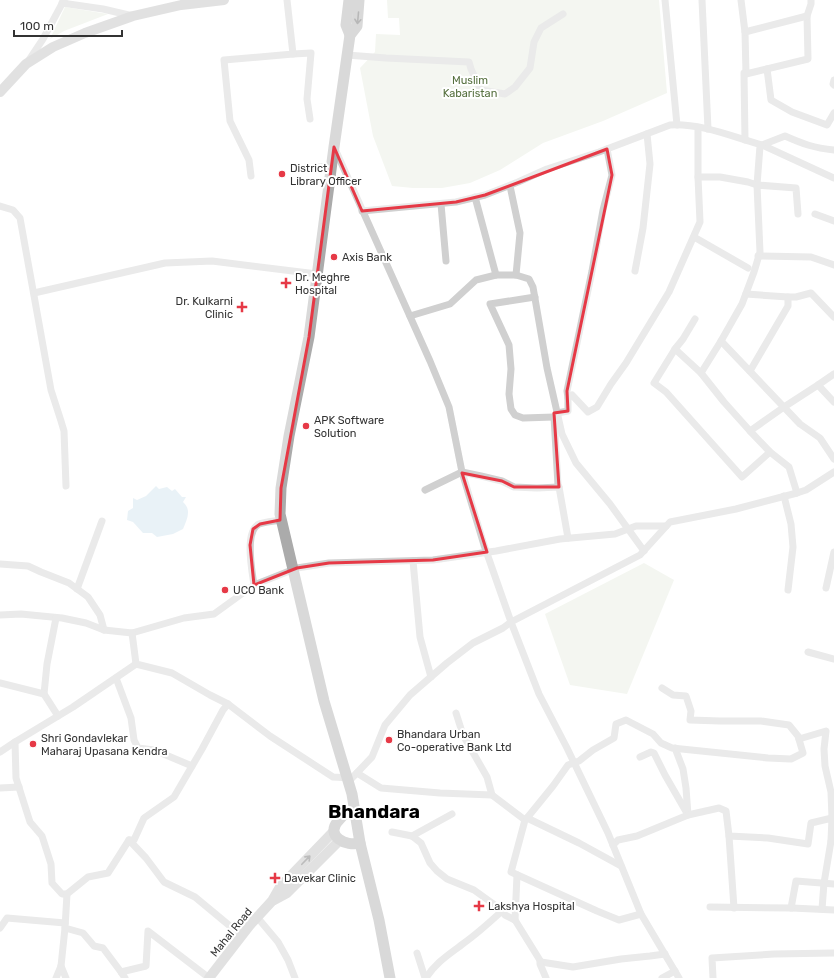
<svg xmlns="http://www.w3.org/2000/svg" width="834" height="978" font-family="Rubik,sans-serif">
	<rect width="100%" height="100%" fill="#fff"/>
	<!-- green -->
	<g fill="#e6ecdf">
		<polygon points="387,0 659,0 667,93 603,121 543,143 500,170 470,183 442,188 413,188 392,186 373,136 360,68 375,52 376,34 400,35 399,18 388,18"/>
		<polygon points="65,7 108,14 64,31 50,39"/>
		<polygon points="644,563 674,580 627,694 570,685 545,614"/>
	</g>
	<!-- water -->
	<path fill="#cfe2ee" d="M156,486L159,489L167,487L172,491L175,489L182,497H186L183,502C192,510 187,519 183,529L173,534L157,537L152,533H143L133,522L127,520L128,511L133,508V498L137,500L146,496Z"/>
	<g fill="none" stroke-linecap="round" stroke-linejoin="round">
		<!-- street -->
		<g stroke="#d0d0d0" stroke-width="7">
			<polyline points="665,0 677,125"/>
			<polyline points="702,0 708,129"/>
			<polyline points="741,0 745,32 746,74 808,59 807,16 811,4 811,0"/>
			<polyline points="62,3 103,9 133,16"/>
			<polyline points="745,32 807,16"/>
			<polyline points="293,54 311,53 307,99 310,119"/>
			<polyline points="347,55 386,58 469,62 471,69 481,90 505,94 515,87 530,68 534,42 541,28 563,14"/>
			<polyline points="29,60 43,39 64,0"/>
			<polyline points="767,69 771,100 792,112 827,125 834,113"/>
			<polyline points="834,80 833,84 834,85"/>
			<polyline points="745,140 744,73 746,74"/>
			<path d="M834,150C814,148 803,144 785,136L762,145L834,178"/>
			<polyline points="295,169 331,166"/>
			<polyline points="251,176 249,160 230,121 224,60 293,54 287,0"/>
			<polyline points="698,177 698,128"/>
			<polyline points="510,186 520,233 516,275"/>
			<polyline points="475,197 496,275"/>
			<polyline points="441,204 446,261"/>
			<polyline points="0,206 13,210 20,218 51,390 61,421 64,431 66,486"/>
			<path d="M362,211L456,202L485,195L518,182L547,169L599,152L670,125C701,123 733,137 762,145L760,146L757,185L748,182L720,177H698L700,222L669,292L626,363L611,384L597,407L588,412L572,395L568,398V411L557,413L554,417L558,485L559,487"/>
			<polyline points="815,214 834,221"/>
			<polyline points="694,237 748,268"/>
			<polyline points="758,256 811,257 834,265"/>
			<polyline points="635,271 643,228 650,164 647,134"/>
			<polyline points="34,293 165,263 212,261 317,274"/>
			<polyline points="746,294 788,297 796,297 811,293 834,317"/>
			<polyline points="535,297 490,304 509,345 511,369 509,394 511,409 515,415 523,418 554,417"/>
			<polyline points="410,316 450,304 476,280 496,275 516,275 529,279 533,287 547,368 562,434 576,463 610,504 644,551"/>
			<polyline points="721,341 800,424 820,438 834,459"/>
			<polyline points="675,349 683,339 695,319"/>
			<polyline points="750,371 788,306 788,297"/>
			<polyline points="701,373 675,349 654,383 666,392 742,477 770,452"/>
			<polyline points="818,385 834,402"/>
			<polyline points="568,398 567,391 592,271 603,210 612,175 607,149"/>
			<polyline points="750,431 784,407 818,385 834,374"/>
			<polyline points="425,490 462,472 481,476 502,481 514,487 537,488 559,487 568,538"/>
			<polyline points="797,493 789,467 770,452 750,431 724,402 701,373 721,341 742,304 754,272 760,252 757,185 796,188 798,214"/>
			<polyline points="784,496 791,524 793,547 788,590"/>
			<polyline points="413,561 420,637 431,677"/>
			<polyline points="0,564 28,566 41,572 69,583 88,597 100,615 104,630"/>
			<path d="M254,585C252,571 244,531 259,524C264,522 276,521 281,520"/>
			<polyline points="826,588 834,552"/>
			<polyline points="77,589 102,521"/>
			<polyline points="0,615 21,614 62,618 86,623 104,630 132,633 184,618 214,614 254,585 297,568 329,563 433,560 496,551 560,539 615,534 636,526 666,526"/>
			<polyline points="56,618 47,664 44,694 58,716"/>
			<polyline points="132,633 135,656 136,664 172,673 210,695 228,704 270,736 333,777 352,778 372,757 385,725 410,695 447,663 473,643 503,628 511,622 484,545 462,472 449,407 430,361 335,149"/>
			<polyline points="808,652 834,659"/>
			<polyline points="116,678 131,718 134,740 138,748 154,750 192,766"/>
			<polyline points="0,683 44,694"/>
			<polyline points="456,713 463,735 487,777 492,795"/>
			<polyline points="799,739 826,731 824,749 825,766 831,792 832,818"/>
			<polyline points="0,752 15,742"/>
			<polyline points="640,757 651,752 654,753 665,775 688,815 686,788 683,769 675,748"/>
			<polyline points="357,773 381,788 440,793 492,795 525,820 527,818"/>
			<polyline points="0,788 19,787"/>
			<polyline points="525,820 511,872 597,911 619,920 641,914"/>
			<polyline points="392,832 412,836 421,843 430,863 437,871 447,879 474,890 499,908 505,915 515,920 541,962 573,967 621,959 650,956 665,954"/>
			<polyline points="412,836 452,814"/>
			<polyline points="729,836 734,908"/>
			<polyline points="129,840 134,840 144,818 174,797 202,749 223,710 228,704"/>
			<polyline points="613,845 618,840 637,836 688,815 719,808 726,811 729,836 768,838 808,844 811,823 832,818 831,841 834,841"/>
			<polyline points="621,866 579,843 527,818 553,786 568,765 579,761 593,750 614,738 616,724 626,720 653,734 661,743 672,748 768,758 791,759 803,753 798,736 789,725 761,721 720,721 690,720 691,711 686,696 673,695 662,688"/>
			<polyline points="67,894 62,894 52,883 51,864 42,836 30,822 16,778 15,742 73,707 136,664"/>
			<polyline points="710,907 792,908 834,910"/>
			<polyline points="791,908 796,881 834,884"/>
			<polyline points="822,909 824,883 831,841"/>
			<polyline points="257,917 278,942 288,960 295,978"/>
			<polyline points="515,920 517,875"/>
			<polyline points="0,928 7,918 65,923"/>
			<polyline points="417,953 425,978"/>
			<polyline points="540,961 540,964 546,978"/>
			<polyline points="61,966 66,978"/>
			<polyline points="121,972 146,966 148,931 204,974 209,978"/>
			<polyline points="56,978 61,966 65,928"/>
			<polyline points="125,978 121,972 103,948 94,946 83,933 65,928 67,894 88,877 108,873 129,840 146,858 164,882 195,897 242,936"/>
			<path d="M426,978C436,962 450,954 464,943C478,933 490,922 502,911"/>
			<polyline points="662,978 675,971"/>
			<polyline points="679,978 641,914 608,833 567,748 539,694 511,622 640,555 670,522 736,509 797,493 806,490 834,472"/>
			<polyline points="713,978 712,958 774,954 834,953"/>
		</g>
		<!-- secondary -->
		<g stroke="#bdbdbd" stroke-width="10">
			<polyline points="0,92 26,64 53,47 85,33 133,16 181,5 224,0"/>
			<polyline points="274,900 287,893 340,840"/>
			<polyline points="209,978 250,925 272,901 280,887 334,831"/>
		</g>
		<!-- primary -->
		<g stroke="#ababab" stroke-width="11">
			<polyline points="349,0 346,25 350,35"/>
			<path d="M355,812C352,813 348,813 345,814C342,816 340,819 338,821C325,836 346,847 360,843L352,794L324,701L280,514L281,488L289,436L309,337L334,147L350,35L357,26L359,0"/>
			<polyline points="360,843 379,920 390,978"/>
		</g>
	</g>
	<!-- one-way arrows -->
	<defs><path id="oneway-shaft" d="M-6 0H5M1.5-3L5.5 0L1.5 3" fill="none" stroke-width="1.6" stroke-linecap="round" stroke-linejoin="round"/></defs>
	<use stroke="#636363" href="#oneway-shaft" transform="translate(358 18) rotate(95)"/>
	<use stroke="#6a6a6a" href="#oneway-shaft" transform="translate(306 860) rotate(-46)"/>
	<!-- marked area -->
	<path d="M0 0H834V978H0ZM334,147L362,211L456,202L485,195L607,149L612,175L567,391L568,411L554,413L559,487H514L502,481L462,473L487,552L433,560L329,563L297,568L254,585L250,545L253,529L260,524L280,520L281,488L309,337Z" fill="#fff" fill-opacity=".55" fill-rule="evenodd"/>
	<path fill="none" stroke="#e63946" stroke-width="3" stroke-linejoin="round" d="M334,147L362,211L456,202L485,195L607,149L612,175L567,391L568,411L554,413L559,487H514L502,481L462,473L487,552L433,560L329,563L297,568L254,585L250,545L253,529L260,524L280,520L281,488L309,337Z"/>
	<!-- markers -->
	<g fill="#e63946" stroke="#fff" stroke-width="1.5">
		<circle cx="282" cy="174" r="4"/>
		<circle cx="334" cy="257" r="4"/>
		<path d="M284 277h4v4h4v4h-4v4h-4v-4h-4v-4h4z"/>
		<path d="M240 301h4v4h4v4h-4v4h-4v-4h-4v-4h4z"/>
		<circle cx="306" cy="426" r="4"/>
		<circle cx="225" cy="590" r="4"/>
		<circle cx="389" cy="740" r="4"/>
		<circle cx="33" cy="744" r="4"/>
		<path d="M273 872h4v4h4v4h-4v4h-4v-4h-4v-4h4z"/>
		<path d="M477 900h4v4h4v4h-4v4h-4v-4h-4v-4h4z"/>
	</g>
	<g text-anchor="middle" stroke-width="4" stroke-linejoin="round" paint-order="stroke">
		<!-- park labels -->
		<g font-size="11" fill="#56703f" stroke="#fff">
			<text x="470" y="84">Muslim<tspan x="470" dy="13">Kabaristan</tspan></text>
		</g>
		<!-- poi labels -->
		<g font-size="11" fill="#333" stroke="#fff" text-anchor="start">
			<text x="290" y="172">District<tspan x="290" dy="13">Library Officer</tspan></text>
			<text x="342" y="261">Axis Bank</text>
			<text x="295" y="281">Dr. Meghre<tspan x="295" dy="13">Hospital</tspan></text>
			<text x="233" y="305" text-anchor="end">Dr. Kulkarni<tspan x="233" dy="13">Clinic</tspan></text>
			<text x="314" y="424">APK Software<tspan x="314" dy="13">Solution</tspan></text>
			<text x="233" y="594">UCO Bank</text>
			<text x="397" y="738">Bhandara Urban<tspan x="397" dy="13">Co-operative Bank Ltd</tspan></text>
			<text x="41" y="742">Shri Gondavlekar<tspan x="41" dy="13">Maharaj Upasana Kendra</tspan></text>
			<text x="284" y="882">Davekar Clinic</text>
			<text x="488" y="910">Lakshya Hospital</text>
		</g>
		<!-- street labels -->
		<g font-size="11" fill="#333" stroke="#fff">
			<text transform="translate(231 932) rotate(-51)" y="4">Mahal Road</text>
		</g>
		<!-- town labels -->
		<g font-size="19" font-weight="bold" fill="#000" stroke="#fff">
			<text x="374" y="818">Bhandara</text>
		</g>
	</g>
	<!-- scale -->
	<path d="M14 30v6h108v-6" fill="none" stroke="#333333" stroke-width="2"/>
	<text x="20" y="30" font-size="12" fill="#333333" stroke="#ffffff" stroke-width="3" paint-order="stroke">100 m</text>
</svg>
